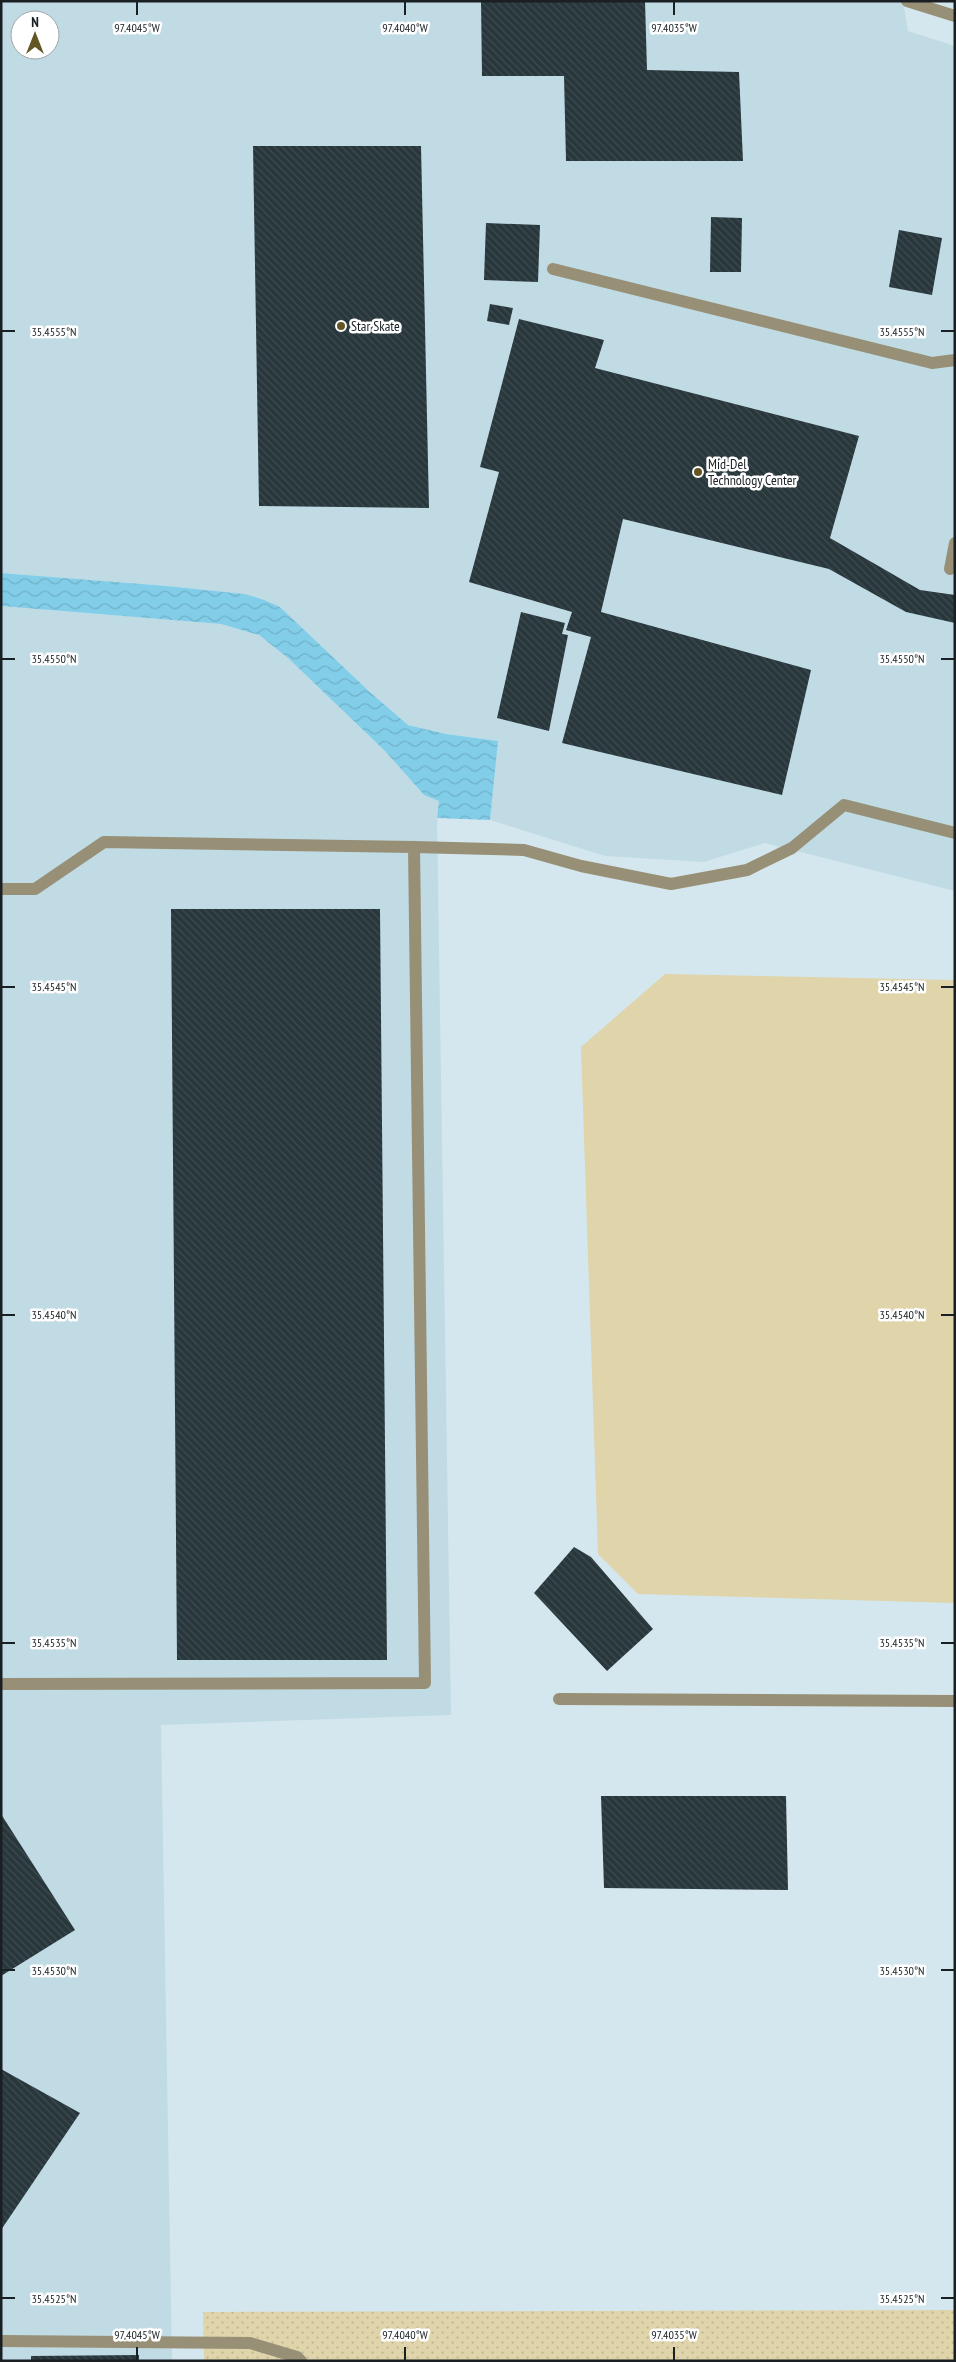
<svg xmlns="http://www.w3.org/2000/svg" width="956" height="2362" font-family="'PT Sans Narrow',sans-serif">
	<defs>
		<pattern id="grass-dots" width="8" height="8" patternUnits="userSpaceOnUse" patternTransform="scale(1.25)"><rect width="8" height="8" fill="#dfd4aa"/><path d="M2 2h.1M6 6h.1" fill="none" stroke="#bfb692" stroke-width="1.8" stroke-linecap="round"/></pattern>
		<pattern id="water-waves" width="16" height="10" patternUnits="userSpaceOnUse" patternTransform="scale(1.25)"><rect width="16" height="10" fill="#82cee9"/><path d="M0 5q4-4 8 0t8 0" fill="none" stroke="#70b0c8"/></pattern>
		<pattern id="building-back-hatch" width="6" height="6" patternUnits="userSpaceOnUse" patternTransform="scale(1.25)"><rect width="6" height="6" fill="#28373c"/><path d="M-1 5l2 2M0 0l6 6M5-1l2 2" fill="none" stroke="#3e4b4f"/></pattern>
	</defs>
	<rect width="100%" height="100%" fill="#d5e7ee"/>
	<!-- built -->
	<g fill="#c1dbe5" fill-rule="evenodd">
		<path d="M1,1H903L908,31L955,46V891L765,843L704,862L605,856L490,820L497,741L446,734L408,725L371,693L280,607L245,594L167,586L1,573ZM20,20H50V50H20Z"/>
		<polygon points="1,606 221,624 259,635 288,658 385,751 424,795 439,801 437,818 451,1715 161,1725 172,2361 1,2361"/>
	</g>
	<!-- grass -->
	<polygon fill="url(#grass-dots)" points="955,2310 955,2361 204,2361 203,2312"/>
	<!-- pitch -->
	<polygon fill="#dfd4aa" points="665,974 955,980 955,1603 638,1594 598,1554 581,1047"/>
	<!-- water -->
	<polygon fill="url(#water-waves)" points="1,573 167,586 245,594 264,600 280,607 371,693 408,725 446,734 498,741 490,820 437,818 439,801 424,795 385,751 288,658 259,635 221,624 1,606"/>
	<!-- building -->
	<g fill="url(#building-back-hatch)">
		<polygon points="481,1 645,1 647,70 739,72 743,161 566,161 564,76 482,76"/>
		<polygon points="253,146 421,146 429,508 259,506"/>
		<polygon points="711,217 742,218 741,272 710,272"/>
		<polygon points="486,223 540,225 538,282 484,280"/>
		<polygon points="899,230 942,238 932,295 889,287"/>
		<polygon points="490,304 513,308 509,325 487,321"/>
		<polygon points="519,319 604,340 595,368 859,436 830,538 920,590 955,595 955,623 906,612 829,569 623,519 601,612 811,670 782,795 562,743 591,637 566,630 572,612 469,582 499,472 480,467"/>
		<polygon points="521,612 565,623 562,634 568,635 549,731 497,718"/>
		<polygon points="171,909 380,909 387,1660 177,1660"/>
		<polygon points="574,1547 591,1557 653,1629 607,1671 534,1593"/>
		<polygon points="601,1796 786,1796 788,1890 604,1888"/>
		<polygon points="1,1814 75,1930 1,1976"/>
		<polygon points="1,2069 80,2113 1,2230"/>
		<polygon points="139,2355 139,2361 31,2361 31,2356"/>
	</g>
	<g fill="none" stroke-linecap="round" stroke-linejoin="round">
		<!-- lane -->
		<g stroke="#979076" stroke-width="12">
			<polyline points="907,1 955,16"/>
			<polyline points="553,269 932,363 955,360"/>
			<polyline points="950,569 955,543"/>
			<polyline points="414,847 524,850 581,866 671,884 747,870 792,848 844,805 955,833"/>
			<polyline points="1,889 35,889 104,842 414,847 425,1683 1,1684"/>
			<polyline points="559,1699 955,1701"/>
			<polyline points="1,2341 250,2343 297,2357 301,2361"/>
		</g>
	</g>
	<!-- ticks -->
	<path fill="none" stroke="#191f22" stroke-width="2" d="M137,2V15M405,2V15M674,2V15M2,331H15M941,331H954M2,659H15M941,659H954M2,987H15M941,987H954M2,1315H15M941,1315H954M2,1643H15M941,1643H954M2,1970H15M941,1970H954M2,2298H15M941,2298H954M137,2347V2360M405,2347V2360M674,2347V2360"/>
	<!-- markers -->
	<g fill="#635623" stroke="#fff" stroke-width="2">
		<circle cx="341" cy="326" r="5"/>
		<circle cx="698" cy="472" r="5"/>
	</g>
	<g text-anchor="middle" stroke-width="5" stroke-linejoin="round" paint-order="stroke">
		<!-- poi labels -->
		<g font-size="14" fill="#191f22" stroke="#fff" text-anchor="start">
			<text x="351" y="331">Star Skate</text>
			<text x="708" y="469">Mid-Del<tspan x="708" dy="16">Technology Center</tspan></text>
		</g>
	</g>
	<g font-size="12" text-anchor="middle" fill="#191f22" stroke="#fff" stroke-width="5" stroke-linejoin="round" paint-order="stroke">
		<text x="137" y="32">97.4045°W</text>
		<text x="405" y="32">97.4040°W</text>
		<text x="674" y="32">97.4035°W</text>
		<text x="54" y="336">35.4555°N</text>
		<text x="902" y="336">35.4555°N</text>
		<text x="54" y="663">35.4550°N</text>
		<text x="902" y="663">35.4550°N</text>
		<text x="54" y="991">35.4545°N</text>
		<text x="902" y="991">35.4545°N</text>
		<text x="54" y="1319">35.4540°N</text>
		<text x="902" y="1319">35.4540°N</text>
		<text x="54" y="1647">35.4535°N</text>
		<text x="902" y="1647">35.4535°N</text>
		<text x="54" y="1975">35.4530°N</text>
		<text x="902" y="1975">35.4530°N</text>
		<text x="54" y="2303">35.4525°N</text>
		<text x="902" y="2303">35.4525°N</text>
		<text x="137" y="2339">97.4045°W</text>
		<text x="405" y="2339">97.4040°W</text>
		<text x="674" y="2339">97.4035°W</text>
	</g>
	<!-- border -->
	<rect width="956" height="2362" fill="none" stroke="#191f22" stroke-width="5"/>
	<!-- north arrow -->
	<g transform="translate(35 35)"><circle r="24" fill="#ffffff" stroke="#a3a5a7"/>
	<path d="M0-4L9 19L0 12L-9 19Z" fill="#635623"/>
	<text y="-8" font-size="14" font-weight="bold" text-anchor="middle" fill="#191f22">N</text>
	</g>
</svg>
